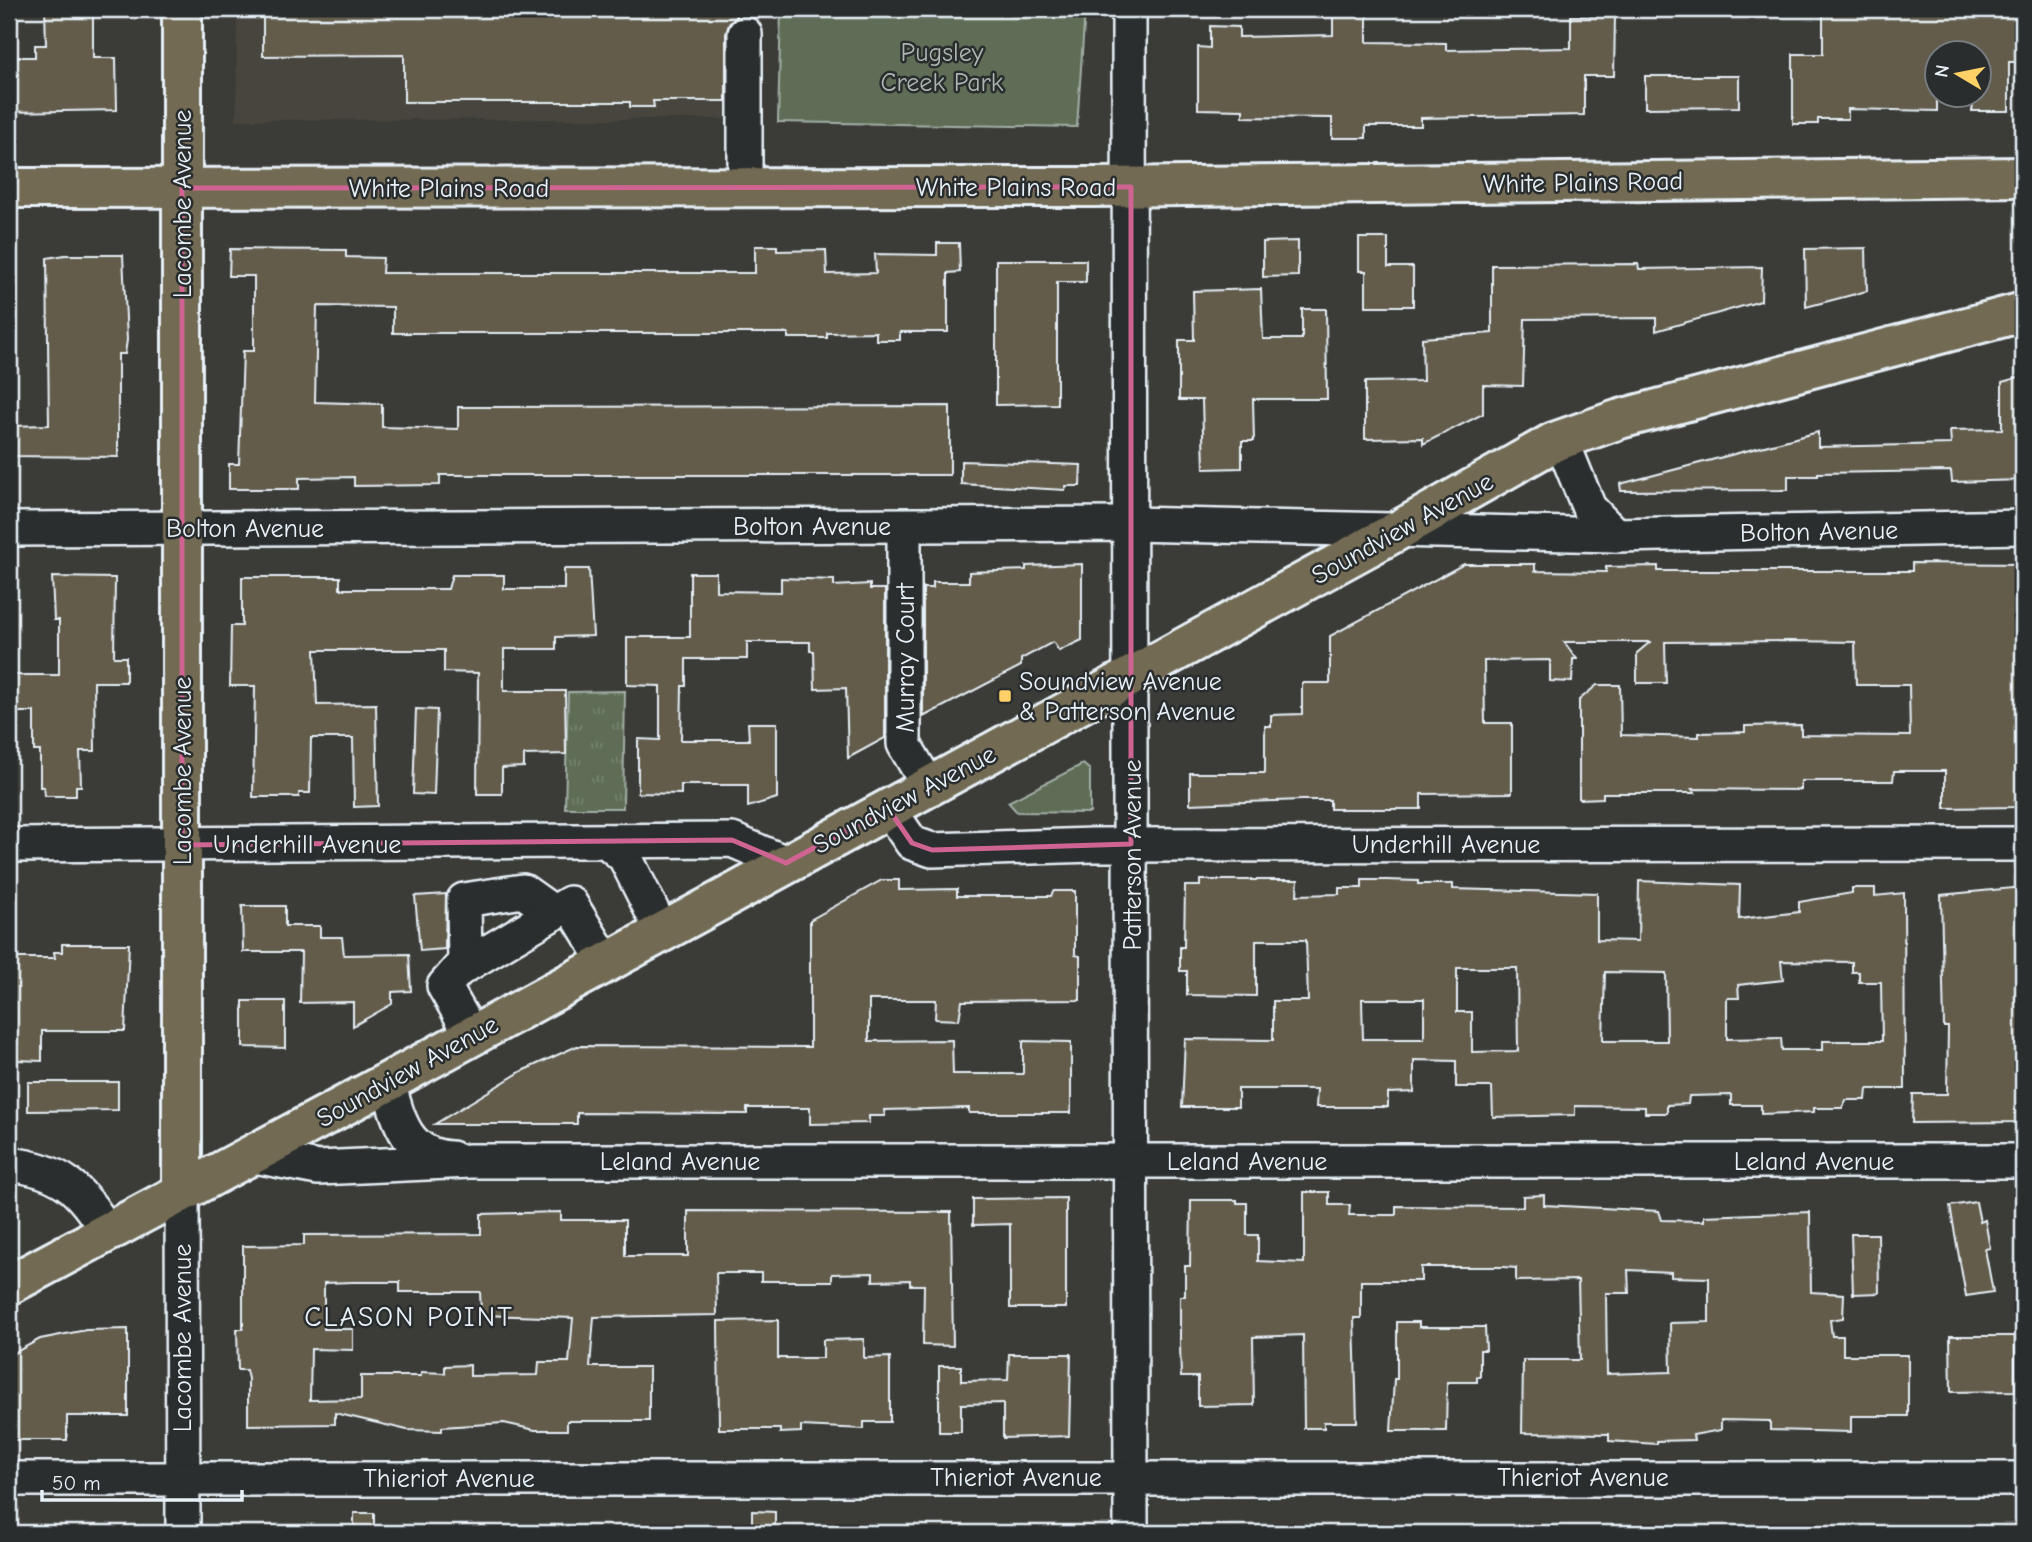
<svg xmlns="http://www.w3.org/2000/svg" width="2032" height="1542" font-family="'Comic Neue',sans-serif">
	<defs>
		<pattern id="grass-tufts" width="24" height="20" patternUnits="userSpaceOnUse" patternTransform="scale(1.75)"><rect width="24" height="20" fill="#5e6d56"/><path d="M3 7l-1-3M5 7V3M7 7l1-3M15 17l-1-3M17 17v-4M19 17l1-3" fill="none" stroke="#75826f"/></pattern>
	</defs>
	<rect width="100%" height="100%" fill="#3b3b37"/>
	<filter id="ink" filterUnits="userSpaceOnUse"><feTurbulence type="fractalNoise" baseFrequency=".0143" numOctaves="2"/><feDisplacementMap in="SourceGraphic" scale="14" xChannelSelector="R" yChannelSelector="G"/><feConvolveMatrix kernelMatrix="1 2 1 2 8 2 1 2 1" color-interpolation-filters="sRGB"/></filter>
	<g filter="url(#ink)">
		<!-- built -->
		<polygon fill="#47453d" points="237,9 748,9 748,119 236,120"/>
		<!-- grass -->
		<polygon fill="url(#grass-tufts)" stroke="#a3afa7" stroke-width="2" points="625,691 623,808 565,808 568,692"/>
		<!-- park -->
		<g fill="#5e6d56" stroke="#a3afa7" stroke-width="2">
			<polygon points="781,9 1085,9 1077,127 778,122"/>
			<polygon points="1083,764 1090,770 1090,813 1017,812 1008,802"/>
		</g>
		<!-- building -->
		<g fill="#635c4c" stroke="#e8f1f8" stroke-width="2" fill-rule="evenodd">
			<polygon points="45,9 93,9 93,58 116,58 117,110 9,112 9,57 35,57 35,45 46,45"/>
			<polygon points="263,9 736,9 736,17 729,24 726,34 726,101 653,101 654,107 630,107 630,102 404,102 404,55 263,56"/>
			<polygon points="1333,9 1367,9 1367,42 1446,43 1446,50 1571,48 1571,16 1615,16 1614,76 1584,76 1584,115 1421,118 1421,126 1366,126 1366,138 1332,138 1332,118 1243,117 1243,110 1198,109 1198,47 1210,48 1210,26 1239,27 1239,37 1333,35"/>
			<polygon points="1823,9 2023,9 2023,62 2009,62 2009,111 1972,111 1975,94 1979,94 1982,52 1937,52 1937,111 1848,109 1848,119 1818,119 1818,124 1793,124 1793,54 1823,54"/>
			<polygon points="1645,76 1739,76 1739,107 1645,108"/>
			<polygon points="1359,238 1388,238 1388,267 1413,267 1413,306 1366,306 1366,271 1359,271"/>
			<polygon points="1298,241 1298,276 1263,277 1263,242"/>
			<polygon points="937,243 959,243 960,272 948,273 948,332 900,332 900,340 876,340 876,332 827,333 827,338 788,338 788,333 393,333 393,307 317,306 315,402 382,404 382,427 458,429 458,407 950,406 950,475 440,475 440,485 354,486 354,477 299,478 299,489 229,489 229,464 239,464 243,351 254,351 254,276 229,276 230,249 346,250 346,257 383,258 382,273 755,273 755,246 777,246 777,251 826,250 827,274 876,273 875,254 937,255"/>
			<polygon points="1866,248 1867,291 1806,307 1805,249"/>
			<polygon points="65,255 123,255 127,340 125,354 118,354 118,457 9,456 9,426 49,425 47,258"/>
			<polygon points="996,260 1086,260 1086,282 1057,282 1057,404 996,405"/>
			<polygon points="1638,264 1639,269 1762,267 1761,301 1656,331 1656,318 1525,319 1523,386 1483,385 1483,414 1423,444 1423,438 1365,439 1365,382 1423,381 1422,338 1492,333 1492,265"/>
			<polygon points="1261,289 1263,339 1302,339 1302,309 1326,309 1327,399 1253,399 1254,441 1242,441 1242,468 1204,469 1202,400 1179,400 1179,340 1194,340 1193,291"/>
			<polygon points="2023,376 2023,480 1952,482 1951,471 1818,473 1818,476 1788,476 1788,490 1621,491 1620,484 1818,432 1818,447 1951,444 1950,430 2002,429 2002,382"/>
			<polygon points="961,461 1081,465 1080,486 1066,486 1065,490 961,484"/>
			<polygon points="1912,563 2023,564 2018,807 1945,808 1945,771 1894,771 1893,781 1801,781 1801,790 1692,789 1695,793 1603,793 1603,798 1579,799 1579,700 1597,685 1620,685 1621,735 1699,737 1699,733 1745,732 1745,726 1801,725 1801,735 1910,736 1909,685 1856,685 1855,642 1789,641 1665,642 1666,683 1637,683 1637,653 1650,642 1564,642 1577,659 1573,659 1572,682 1550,681 1550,660 1484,661 1485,723 1512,723 1512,793 1421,794 1421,809 1330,809 1330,800 1302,800 1190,804 1190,773 1265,773 1265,726 1271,726 1271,715 1302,714 1302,683 1330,683 1330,636 1464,564 1535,564 1535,571 1606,572 1606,567 1658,566 1658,571 1912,571"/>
			<polygon points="1082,564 1082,640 1059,651 1053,642 1021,659 1021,666 923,717 923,588 933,588 933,582 969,582 969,572 1026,570 1026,566"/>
			<polygon points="564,569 589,569 593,636 556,637 556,649 504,649 504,691 565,691 566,754 524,755 524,767 502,768 502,794 477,794 478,673 444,672 444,650 315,650 317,705 376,704 378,806 354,807 353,738 311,738 310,793 299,793 299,797 253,797 255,686 230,686 231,626 242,626 242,577 340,577 340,589 448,589 452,575 504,575 504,589 564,589"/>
			<polygon points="690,573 716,573 716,591 781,592 781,578 834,580 834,586 870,584 870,589 885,589 885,738 848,758 846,688 815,689 814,651 810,651 810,642 747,642 747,659 686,659 686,686 682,686 681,740 749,740 748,723 777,723 777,798 748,807 748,785 681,785 681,794 638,793 638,739 660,740 660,686 627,685 627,637 690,637"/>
			<polygon points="52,577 115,578 114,657 126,657 126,682 94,682 95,751 80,751 81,786 76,786 76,796 45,796 44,787 40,787 40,751 34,751 34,712 13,712 12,675 59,675 59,620 54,620"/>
			<polygon points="416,709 437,710 434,795 413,794"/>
			<polygon points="882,880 899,880 899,890 957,889 957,896 1051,896 1053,891 1075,891 1075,955 1080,956 1080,1000 962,1001 959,1020 935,1019 936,1000 869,1000 869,1041 952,1040 953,1074 1023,1074 1023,1041 1071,1042 1071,1113 969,1113 969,1108 884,1110 885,1116 869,1116 869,1123 810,1124 810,1108 747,1108 747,1114 577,1113 577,1124 435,1124 522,1071 577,1046 810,1047 810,920"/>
			<path d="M1200,880H1298L1297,895L1339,894V888H1362V880H1387L1418,881V884H1453V889L1597,893V940L1638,941L1639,881L1740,885L1739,919L1799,912V902L1852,893V888H1875V896L1904,893L1905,1089H1867L1866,1100H1846L1842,1108H1814V1112L1761,1114V1105H1731V1095L1689,1096L1688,1104L1667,1105V1113H1645V1107L1575,1106V1115L1493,1117L1492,1087H1456V1061L1414,1060V1092L1388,1093V1107H1316L1317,1089H1238V1107H1182L1185,1039L1273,1040V1001H1308L1306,940H1256V996L1187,995V971H1180V947H1184L1185,886H1200ZM1781,961L1852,962V972H1859V982H1881L1882,1041H1823V1050H1782L1781,1038L1727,1039V998H1739L1738,985L1783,980ZM1457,968H1517L1518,1051L1472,1052V1012H1457ZM1605,972L1666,973L1667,1041H1603ZM1362,999H1424V1039H1363Z"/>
			<polygon points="2023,887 2023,956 2021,956 2023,1007 2018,1122 1912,1123 1913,1094 1947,1094 1948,1027 1944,1027 1941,895"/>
			<polygon points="446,894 445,949 420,951 415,896"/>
			<polygon points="242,906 285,906 285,926 320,926 320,937 342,937 344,955 409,954 411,991 392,992 392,1004 353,1026 353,1002 300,1003 301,952 243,952"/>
			<polygon points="62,944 129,944 125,1031 42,1031 42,1061 16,1060 13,958 55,958 54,952 62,952"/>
			<polygon points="243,1001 285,1001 285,1048 243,1047"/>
			<polygon points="28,1082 118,1082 118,1110 28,1111"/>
			<path d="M1304,1192H1329V1205H1350L1349,1215H1396V1206L1523,1207V1196L1544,1195V1205L1659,1211L1662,1220L1704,1221V1216L1810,1212L1811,1292L1844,1294L1843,1318L1830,1320L1832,1336H1843V1355H1908V1416H1851V1432L1770,1430V1421L1721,1420V1430L1693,1435L1694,1440L1657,1441V1444L1609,1441V1434L1522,1433L1523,1360H1580L1578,1280L1516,1281V1268L1503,1267H1421V1281H1361V1318H1354L1357,1422H1324V1428H1304L1303,1335L1253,1337L1254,1405L1198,1406V1377H1181L1180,1346V1296H1185V1266H1190L1191,1200H1237V1203H1247V1235H1258V1261L1304,1263ZM1628,1270L1671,1272V1277L1709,1278V1322L1670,1323L1671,1372L1607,1374L1606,1293H1629Z"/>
			<polygon points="1066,1198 1066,1308 1010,1308 1010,1224 973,1225 973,1199"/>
			<polygon points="1976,1202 1980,1222 1985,1220 1990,1248 1985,1249 1993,1292 1966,1296 1950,1206"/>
			<path d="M688,1211L951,1212L953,1346L923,1345L924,1285H910V1280L873,1281V1273L832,1274V1281H761V1273H716L717,1315L594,1317L590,1367H649V1421H567V1430H535L504,1423L442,1427V1431L407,1430L335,1413V1424L248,1425V1379L246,1370H238L237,1329H243V1246L304,1245V1235L481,1234V1214L561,1212V1220H625V1256H688ZM353,1282H400V1292H480L481,1315L573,1318L569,1362H539L538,1375L470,1376V1365L445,1366V1373L421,1372V1376H361V1399L310,1400L311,1349L353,1350V1329H324V1283Z"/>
			<polygon points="1851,1234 1878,1234 1879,1293 1853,1294"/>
			<polygon points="778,1320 778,1358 823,1358 823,1340 864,1339 864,1358 890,1357 890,1422 864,1422 864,1429 801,1426 801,1432 780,1433 780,1429 719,1429 718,1321"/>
			<polygon points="1397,1322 1419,1322 1419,1327 1485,1327 1486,1350 1480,1350 1480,1377 1477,1377 1477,1382 1447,1382 1446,1431 1391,1431 1394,1379 1397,1379"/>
			<polygon points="128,1329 128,1416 67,1416 67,1440 9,1440 12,1354 40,1339 86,1330"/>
			<polygon points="1950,1336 2015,1336 2015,1391 1951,1392"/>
			<polygon points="1009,1354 1071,1354 1069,1436 1003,1438 1003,1403 961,1404 961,1432 939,1432 939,1366 961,1366 961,1381 1008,1380"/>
			<polygon points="752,1511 775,1512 775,1533 752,1533"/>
			<rect x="354" y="1513" width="20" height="20"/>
		</g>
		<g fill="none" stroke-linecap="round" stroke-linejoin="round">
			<!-- minor casing -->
			<g stroke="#e8f1f8" stroke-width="38">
				<g id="minor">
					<polyline points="1129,9 1131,1533"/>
					<polyline points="745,187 745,34"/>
					<polyline points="1561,439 1589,508 1615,535"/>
					<polyline points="904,526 904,744 928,785"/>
					<polyline points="9,529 1131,524 1615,535 2023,527"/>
					<polyline points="888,808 912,843 932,850 1094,845 2023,844"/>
					<polyline points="606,841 625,857 662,931"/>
					<polyline points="9,845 732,840 786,863"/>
					<polyline points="465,965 464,900 523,891 554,913"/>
					<polyline points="472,1035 444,986 458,970 570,903 606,962"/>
					<path d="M388,1082C398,1119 406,1156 451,1158"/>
					<polyline points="250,1155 318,1168 470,1161 2023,1161"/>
					<path d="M9,1164C61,1170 81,1188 107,1232"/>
					<polyline points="182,1191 183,1533"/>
					<polyline points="9,1479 2023,1479"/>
				</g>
			</g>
			<!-- major casing -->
			<g stroke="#e8f1f8" stroke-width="44">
				<g id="major">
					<polyline points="182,9 182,1191"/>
					<polyline points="9,188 1095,187 2023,177"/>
					<polyline points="9,1285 388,1082 1399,530 1554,442 1620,419 2023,312"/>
				</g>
			</g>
			<!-- minor -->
			<use href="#minor" stroke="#2a2d2e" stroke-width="33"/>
			<!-- major -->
			<use href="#major" stroke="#726b52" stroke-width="38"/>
		</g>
	</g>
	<!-- marked area -->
	<path fill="none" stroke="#cf6492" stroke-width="5" stroke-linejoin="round" d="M1131,187V844L932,850L912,843L888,808L786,863L732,840L182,845V188Z"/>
	<!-- markers -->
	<rect fill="#ffd166" stroke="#2a2d2e" stroke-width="2.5" x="998" y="689" width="14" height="14" rx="3.5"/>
	<g text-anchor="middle" stroke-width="5" stroke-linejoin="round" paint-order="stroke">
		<!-- park labels -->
		<g font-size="26" fill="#aab6af" stroke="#2a2d2e">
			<text x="942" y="61">Pugsley<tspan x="942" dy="30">Creek Park</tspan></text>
		</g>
		<!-- street labels -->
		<g font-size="26" fill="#e8f1f8" stroke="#2a2d2e">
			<text transform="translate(1583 182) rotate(-1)" y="9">White Plains Road</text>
			<text x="1016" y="196">White Plains Road</text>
			<text x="449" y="197">White Plains Road</text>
			<text transform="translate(182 204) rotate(-90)" y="9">Lacombe Avenue</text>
			<text x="812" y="535">Bolton Avenue</text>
			<text x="245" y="537">Bolton Avenue</text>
			<text transform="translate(1402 528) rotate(-29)" y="9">Soundview Avenue</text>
			<text transform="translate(1819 531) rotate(-1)" y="9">Bolton Avenue</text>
			<text transform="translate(905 658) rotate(-90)" y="9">Murray Court</text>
			<text transform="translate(182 771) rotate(-90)" y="9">Lacombe Avenue</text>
			<text transform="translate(904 799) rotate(-28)" y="9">Soundview Avenue</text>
			<text x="307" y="853">Underhill Avenue</text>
			<text x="1446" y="853">Underhill Avenue</text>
			<text transform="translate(1132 855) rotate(-90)" y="9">Patterson Avenue</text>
			<text transform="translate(407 1071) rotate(-29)" y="9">Soundview Avenue</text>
			<text x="680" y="1170">Leland Avenue</text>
			<text x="1247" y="1170">Leland Avenue</text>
			<text x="1814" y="1170">Leland Avenue</text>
			<text transform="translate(182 1338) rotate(-90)" y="9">Lacombe Avenue</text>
			<text x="1016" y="1486">Thieriot Avenue</text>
			<text x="1583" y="1486">Thieriot Avenue</text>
			<text x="449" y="1487">Thieriot Avenue</text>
		</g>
		<!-- poi labels -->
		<g font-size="26" fill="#e8f1f8" stroke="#2a2d2e" text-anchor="start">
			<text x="1019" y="690">Soundview Avenue<tspan x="1019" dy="30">&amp; Patterson Avenue</tspan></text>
		</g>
		<!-- neighbourhood labels -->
		<g font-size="28" letter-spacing="2" fill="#e8f1f8" stroke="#2a2d2e">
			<text x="409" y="1326">CLASON POINT</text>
		</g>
	</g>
	<!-- margin -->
	<rect width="2032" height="1542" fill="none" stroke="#2a2d2e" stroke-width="35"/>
	<rect x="18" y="18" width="1997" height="1507" fill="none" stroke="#e8f1f8" stroke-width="2.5" filter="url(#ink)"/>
	<!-- north arrow -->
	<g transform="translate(1958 74) rotate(280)"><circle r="33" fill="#2a2d2e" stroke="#767b7f" stroke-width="2"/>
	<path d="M0-5L12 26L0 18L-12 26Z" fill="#ffd166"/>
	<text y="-10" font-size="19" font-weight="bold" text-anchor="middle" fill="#e8f1f8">N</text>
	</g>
	<!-- scale -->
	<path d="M42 1490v10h200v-10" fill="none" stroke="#e8f1f8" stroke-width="3.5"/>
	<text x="52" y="1490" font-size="21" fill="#e8f1f8" stroke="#2a2d2e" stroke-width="5" paint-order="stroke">50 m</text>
</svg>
